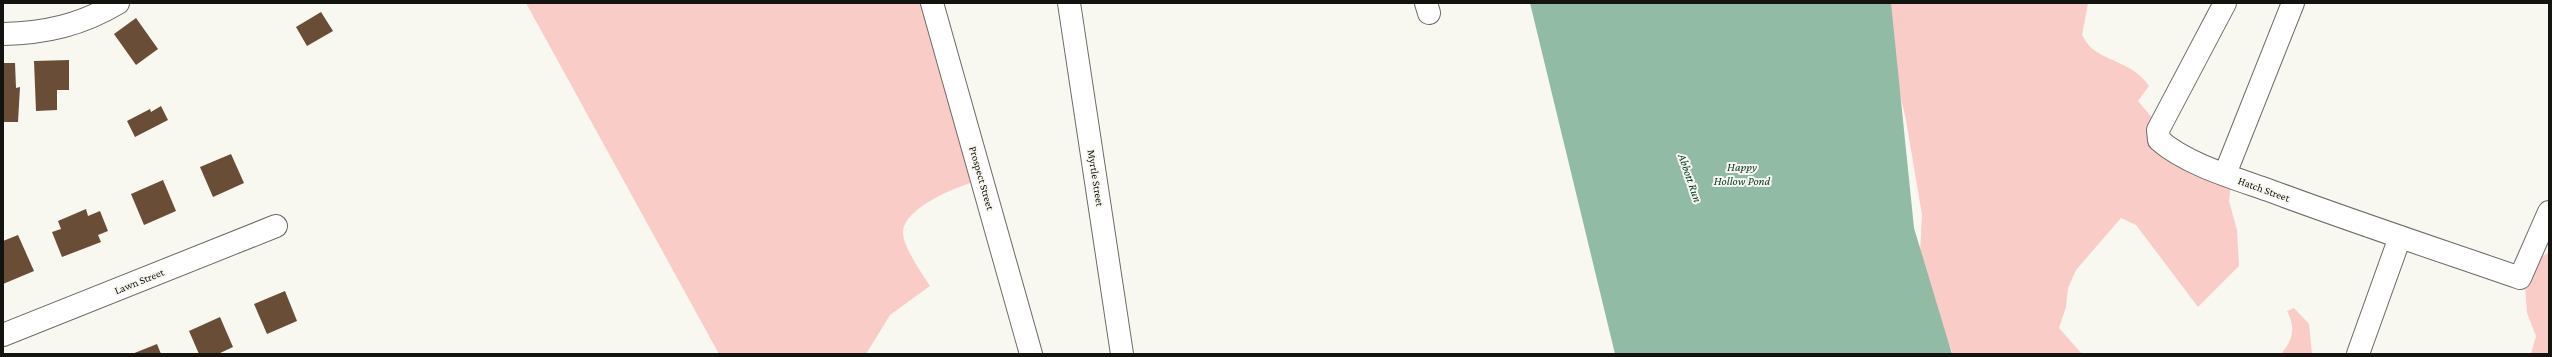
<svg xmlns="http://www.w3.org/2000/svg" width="2552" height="357" font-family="'Crimson Pro',serif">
	<rect width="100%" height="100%" fill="#f8f7f0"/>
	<!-- green -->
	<g fill="#faccc8">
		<path d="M526,3H924L974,182C954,188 906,207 903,231C902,246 922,273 930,286L890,315L866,354H719Z"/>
		<path d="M1879,3H2088L2082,35C2085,40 2089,47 2094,50C2112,63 2134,64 2149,86L2138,101L2178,148L2233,168L2229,201L2237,230L2239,266L2198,307L2136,225L2121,218L2076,270L2068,288L2066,307L2059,328L2082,354H1953L1942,327L1920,253L1922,215L1906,120Z"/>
		<polygon points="2549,252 2549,354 2531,354 2536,336 2527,313 2524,269"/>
		<path d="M2294,308L2309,324L2312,354H2281C2293,340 2296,328 2287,311Z"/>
	</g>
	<!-- water -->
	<polygon fill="#92bba6" points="1530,3 1891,3 1914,228 1952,354 1615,354"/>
	<!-- building -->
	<g fill="#694d36">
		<polygon points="321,12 333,31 307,46 296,27"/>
		<polygon points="136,18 158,49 136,65 114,34"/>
		<polygon points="69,60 69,90 57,90 57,110 36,111 34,61"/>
		<polygon points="3,63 15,63 16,88 20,87 18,122 3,122"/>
		<polygon points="161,106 168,120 135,137 127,121 150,109 151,112"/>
		<polygon points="231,154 244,183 213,197 200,167"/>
		<polygon points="163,180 176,211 144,225 131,194"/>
		<polygon points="86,209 88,216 100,211 108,231 98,235 101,242 62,257 52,232 61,229 58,221"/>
		<polygon points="18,235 34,271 3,284 3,241"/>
		<polygon points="285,291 297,321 267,334 254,304"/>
		<polygon points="220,317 233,347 218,354 199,354 189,331"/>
		<polygon points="157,344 161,354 132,354"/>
	</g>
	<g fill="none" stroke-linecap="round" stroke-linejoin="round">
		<!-- minor casing -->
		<g stroke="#6d6b65" stroke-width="24">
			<g id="minor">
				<polyline points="932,3 1031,354"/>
				<polyline points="1069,3 1122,354"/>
				<polyline points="1426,3 1429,13"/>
				<path d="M2225,3L2158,130L2159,140C2186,164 2234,178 2268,190C2351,221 2436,249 2520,278L2549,212"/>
				<path d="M3,34C46,33 81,25 118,3"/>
				<polyline points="2225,174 2293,3"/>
				<polyline points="3,335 276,226"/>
				<polyline points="2358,354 2400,237"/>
			</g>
		</g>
		<!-- minor -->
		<use href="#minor" stroke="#fff" stroke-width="22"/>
	</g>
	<g text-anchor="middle" stroke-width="4" stroke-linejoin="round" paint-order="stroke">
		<!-- street labels -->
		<g font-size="11" fill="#131310" stroke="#f8f7f0">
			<text transform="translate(982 178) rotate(74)" y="4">Prospect Street</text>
			<text transform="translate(1096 178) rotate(81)" y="4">Myrtle Street</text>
			<text transform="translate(2264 189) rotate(20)" y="4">Hatch Street</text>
			<text transform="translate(139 281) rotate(-22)" y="4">Lawn Street</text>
		</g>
		<!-- water labels -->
		<g font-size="12" font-style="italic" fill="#0a402c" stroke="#f8f7f0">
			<text x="1742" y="171">Happy<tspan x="1742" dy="14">Hollow Pond</tspan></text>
			<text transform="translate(1690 178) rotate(71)" y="4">Abbott Run</text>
		</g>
	</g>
	<!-- border -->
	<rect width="2552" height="357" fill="none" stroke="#131310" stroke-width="8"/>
</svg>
